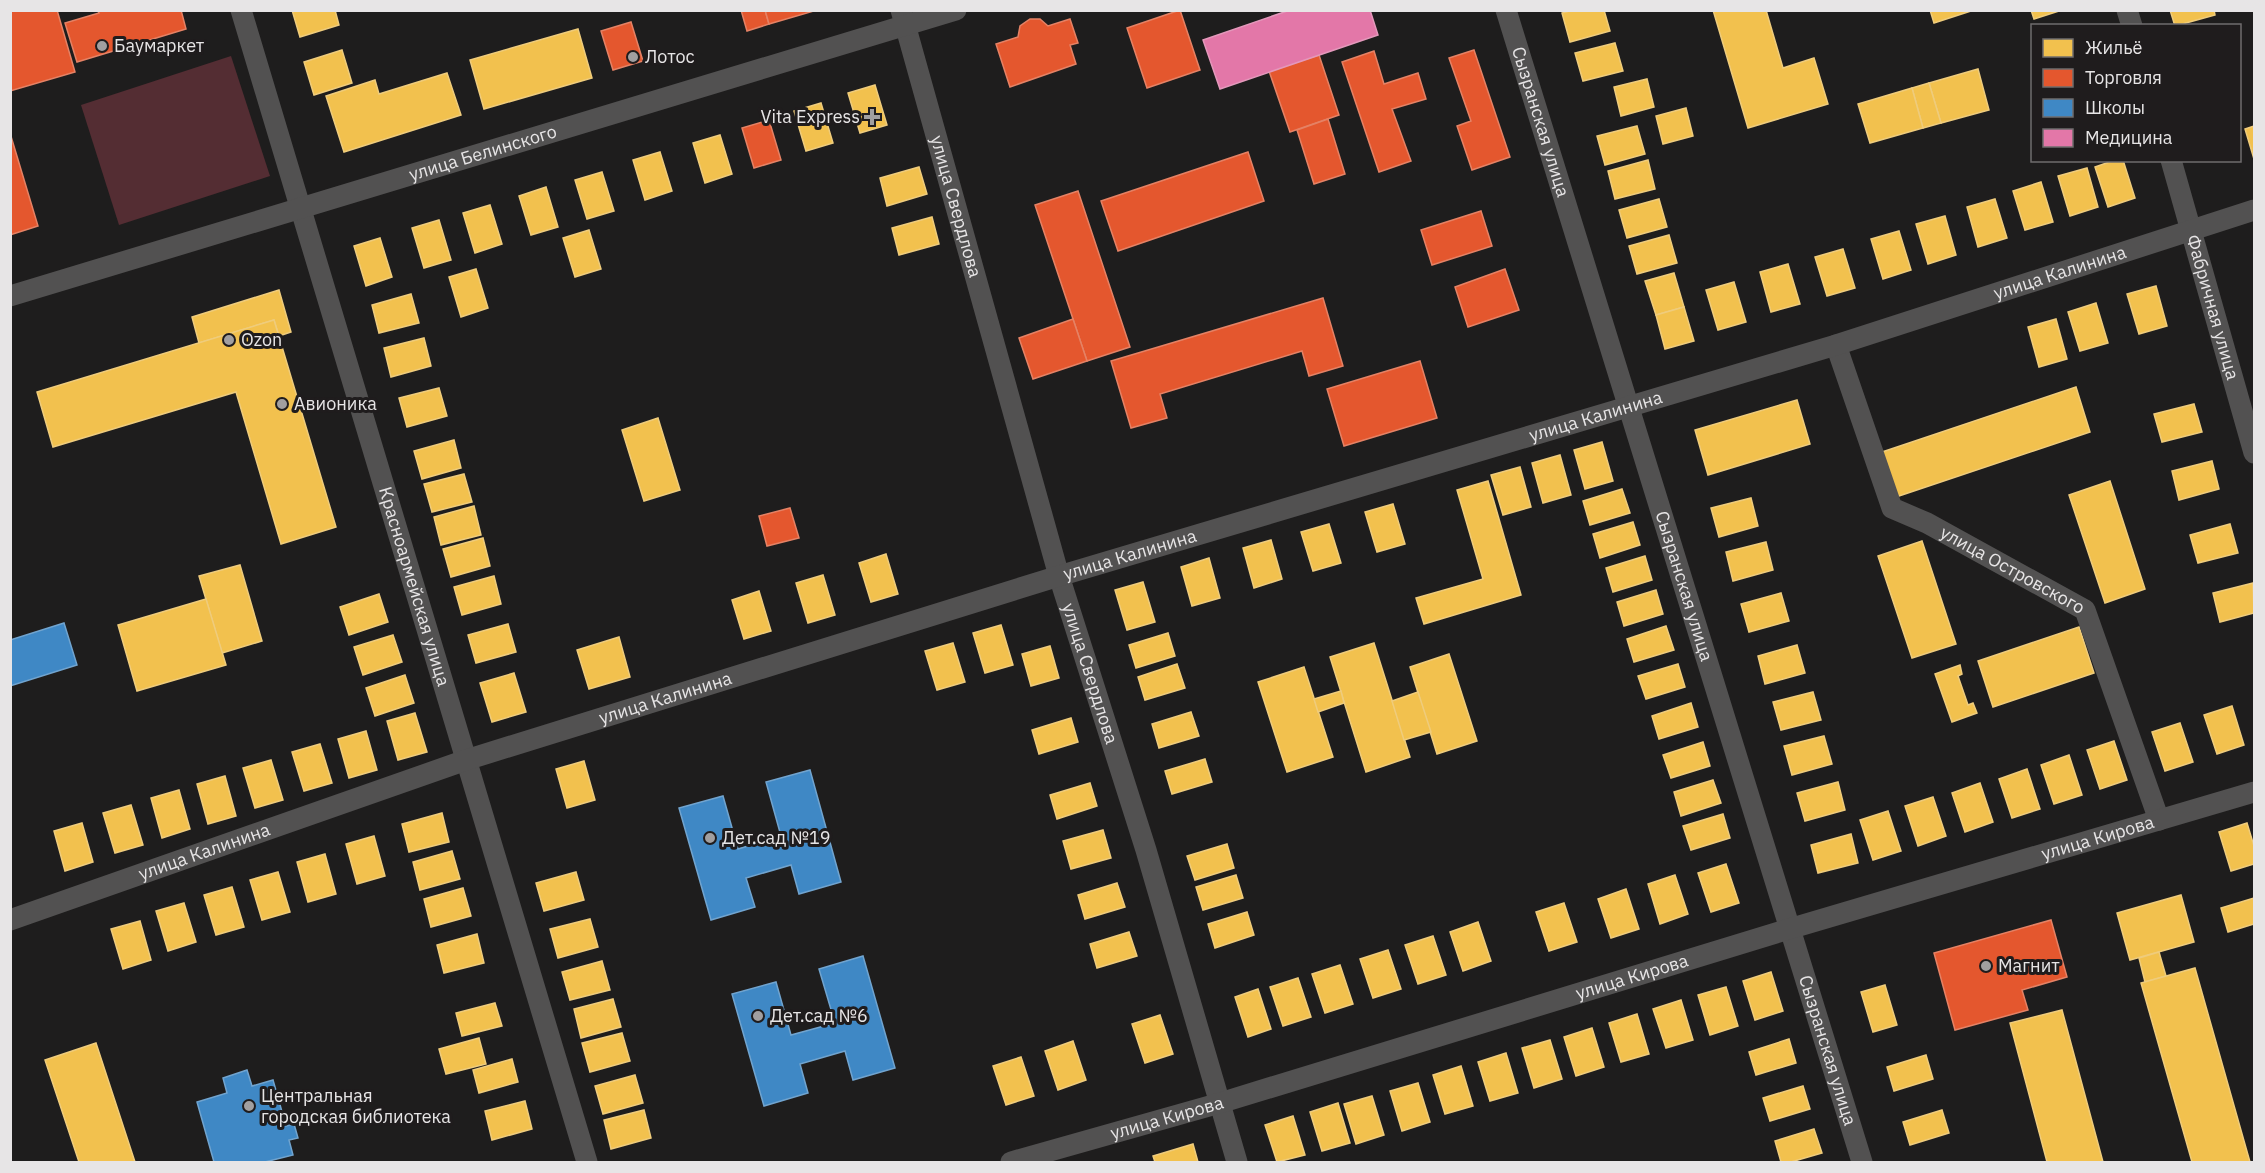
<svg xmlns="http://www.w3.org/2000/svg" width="2265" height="1173" font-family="'IBM Plex Sans',sans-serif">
	<rect width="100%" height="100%" fill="#1e1d1d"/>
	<!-- green -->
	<polygon fill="#542d33" points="231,56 270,176 119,225 81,105"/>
	<!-- homes -->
	<g fill="#f2c14e" stroke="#efcc7c" stroke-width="1.5">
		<polygon points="292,10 335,10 339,25 300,37"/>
		<polygon points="1573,10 1604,10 1610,31 1570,42 1562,13"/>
		<polygon points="1713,10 1766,10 1783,68 1814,58 1828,104 1748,128"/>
		<polygon points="1930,10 1974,10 1934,23"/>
		<polygon points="2031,10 2062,10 2034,19"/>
		<polygon points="2170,10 2214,10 2215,15 2175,26"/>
		<polygon points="578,29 592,78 484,109 470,60"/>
		<polygon points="1615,43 1623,71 1583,81 1575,53"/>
		<polygon points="342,50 352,83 314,95 304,62"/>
		<polygon points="1978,69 1989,110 1941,123 1929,83"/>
		<polygon points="447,73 461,115 344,152 326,96 375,80 379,94"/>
		<polygon points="1647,79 1654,107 1621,116 1614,87"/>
		<polygon points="1929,83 1941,123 1923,128 1912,88"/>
		<polygon points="875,85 887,125 860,133 848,93"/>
		<polygon points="1912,88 1923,128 1870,143 1858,104"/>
		<polygon points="821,103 833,143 806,151 794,111"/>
		<polygon points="1686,108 1693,136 1663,144 1656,116"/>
		<polygon points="1637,126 1645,154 1605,165 1597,136"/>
		<polygon points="2254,126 2254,159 2245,129"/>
		<polygon points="720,135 732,174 705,183 693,143"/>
		<polygon points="660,152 672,191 645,200 633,160"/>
		<polygon points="1648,160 1655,189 1615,199 1608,171"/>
		<polygon points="2115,160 2123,160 2135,198 2108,207 2095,167"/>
		<polygon points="919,167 927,194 887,206 880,178"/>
		<polygon points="2087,168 2098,207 2070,216 2058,176"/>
		<polygon points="602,172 614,211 587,219 575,180"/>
		<polygon points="2041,182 2053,222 2025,230 2013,191"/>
		<polygon points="546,187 558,227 531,235 519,196"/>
		<polygon points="1659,199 1667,227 1627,238 1619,210"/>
		<polygon points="1995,199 2007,238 1978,247 1967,207"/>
		<polygon points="490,205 502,244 475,253 463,213"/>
		<polygon points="1945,216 1956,255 1928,264 1916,224"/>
		<polygon points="932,217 939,244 899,255 892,228"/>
		<polygon points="439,220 451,260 424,268 412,228"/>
		<polygon points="589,230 601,269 575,277 563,238"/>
		<polygon points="1899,231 1911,270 1883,279 1871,239"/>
		<polygon points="1669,235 1677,263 1637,274 1629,246"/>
		<polygon points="380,238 392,277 366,286 354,246"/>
		<polygon points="1843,249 1855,288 1827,296 1815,257"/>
		<polygon points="1788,264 1800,304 1771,312 1760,272"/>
		<polygon points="476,269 488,308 461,317 449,277"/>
		<polygon points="1674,273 1684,307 1656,315 1645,281"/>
		<polygon points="1734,282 1746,322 1718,330 1706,290"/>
		<polygon points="2156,286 2167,326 2139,334 2127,294"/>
		<polygon points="279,290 291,332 279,336 274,320 199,343 192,317"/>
		<polygon points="411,294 419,323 379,333 372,305"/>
		<polygon points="2096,303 2108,343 2080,351 2068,312"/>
		<polygon points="1684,307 1694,341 1665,349 1656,315"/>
		<polygon points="2056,319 2067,359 2039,367 2028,327"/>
		<polygon points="274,320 336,527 281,544 236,392 53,447 37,392"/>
		<polygon points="424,338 431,366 391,377 384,348"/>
		<polygon points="2076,387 2090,432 1896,497 1882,452"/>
		<polygon points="439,388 447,416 407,427 399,398"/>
		<polygon points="1797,400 1810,444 1708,475 1695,430"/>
		<polygon points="2194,404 2202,432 2162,442 2154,414"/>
		<polygon points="658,418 680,490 644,501 622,430"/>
		<polygon points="454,440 461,468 422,479 414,451"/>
		<polygon points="1602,442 1613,481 1585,489 1574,450"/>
		<polygon points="1560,455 1571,495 1543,503 1532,463"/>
		<polygon points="2212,461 2219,489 2179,500 2172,471"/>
		<polygon points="1520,467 1531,507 1503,515 1491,475"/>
		<polygon points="464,474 472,502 432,512 424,484"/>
		<polygon points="1488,481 1521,595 1424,624 1416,598 1483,579 1457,490"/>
		<polygon points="2110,481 2145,589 2105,603 2069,495"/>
		<polygon points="1622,489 1630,513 1590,525 1583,501"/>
		<polygon points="1751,498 1758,526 1719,537 1711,508"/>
		<polygon points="1393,504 1405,544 1377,552 1365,512"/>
		<polygon points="474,506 481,535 441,545 434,517"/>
		<polygon points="1633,522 1640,545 1600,558 1593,534"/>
		<polygon points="1329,524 1341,563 1313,571 1301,532"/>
		<polygon points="2230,524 2238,553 2198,563 2190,535"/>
		<polygon points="483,538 490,566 451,577 443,549"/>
		<polygon points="1271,540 1282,579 1254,588 1243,548"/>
		<polygon points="1922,541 1956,644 1912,658 1878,556"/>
		<polygon points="1766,542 1773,570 1733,581 1726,552"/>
		<polygon points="886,554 898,594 871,602 859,563"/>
		<polygon points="1645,556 1652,580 1613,592 1606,568"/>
		<polygon points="1209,558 1220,598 1192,606 1181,567"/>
		<polygon points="240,565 262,641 222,653 199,576"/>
		<polygon points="823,575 835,615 808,623 796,583"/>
		<polygon points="494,576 501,604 462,615 454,587"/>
		<polygon points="1143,582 1155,622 1127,630 1115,590"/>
		<polygon points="2253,583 2254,613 2220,622 2213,593"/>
		<polygon points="1656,590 1663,614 1624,626 1617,602"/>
		<polygon points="759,591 771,631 744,639 732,600"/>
		<polygon points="1781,593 1789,621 1749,632 1741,604"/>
		<polygon points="379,594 388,622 349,635 340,607"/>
		<polygon points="206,599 226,665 137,691 118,625"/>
		<polygon points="508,624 516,652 476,663 468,635"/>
		<polygon points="1001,625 1013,665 985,673 973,633"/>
		<polygon points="1666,626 1674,650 1634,662 1627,639"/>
		<polygon points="2079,627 2094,673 1993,707 1978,661"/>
		<polygon points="1168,633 1175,656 1136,668 1129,645"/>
		<polygon points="393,635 402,662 363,675 354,647"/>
		<polygon points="619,637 630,677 589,689 577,650"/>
		<polygon points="953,643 965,682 937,690 925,651"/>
		<polygon points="1374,643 1410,757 1366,772 1330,657"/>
		<polygon points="1797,645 1805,673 1765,684 1758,656"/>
		<polygon points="1050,646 1059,678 1031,686 1022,654"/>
		<polygon points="1449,654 1477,741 1437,754 1410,667"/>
		<polygon points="1177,664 1185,688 1145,700 1138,677"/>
		<polygon points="1678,664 1685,687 1646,699 1638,676"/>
		<polygon points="1960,665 1962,674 1958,676 1968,705 1973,703 1977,713 1952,722 1935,674"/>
		<polygon points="1304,667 1333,757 1287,772 1258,682"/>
		<polygon points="514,673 526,712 492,722 480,683"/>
		<polygon points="405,675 414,703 375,716 366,688"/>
		<polygon points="1341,691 1344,703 1318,712 1314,699"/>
		<polygon points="1418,692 1431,732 1404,740 1392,701"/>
		<polygon points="1813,692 1821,720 1781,730 1773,702"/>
		<polygon points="1691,703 1698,727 1659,739 1652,716"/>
		<polygon points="2232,706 2244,745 2217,754 2204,715"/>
		<polygon points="1191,712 1199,736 1159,748 1152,724"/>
		<polygon points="415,713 427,752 398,760 387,721"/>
		<polygon points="1071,718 1078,742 1039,754 1032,730"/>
		<polygon points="2180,723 2193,762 2165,771 2152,732"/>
		<polygon points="366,731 377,770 349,778 338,739"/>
		<polygon points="1824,736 1832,764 1792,775 1784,746"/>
		<polygon points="2114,741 2127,780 2100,789 2087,750"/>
		<polygon points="1703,742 1710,766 1671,778 1663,755"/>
		<polygon points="320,744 332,783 304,791 292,752"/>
		<polygon points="2069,755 2082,795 2054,804 2041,765"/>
		<polygon points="1205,759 1212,782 1172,794 1165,771"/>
		<polygon points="271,760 283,800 255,808 243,768"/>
		<polygon points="584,761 595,800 567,808 556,769"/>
		<polygon points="2027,769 2040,809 2012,818 1999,779"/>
		<polygon points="225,776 236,816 208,824 197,784"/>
		<polygon points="1713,780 1721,803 1681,816 1674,792"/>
		<polygon points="1838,782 1845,810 1805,821 1797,793"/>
		<polygon points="1090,783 1097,806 1057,819 1050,795"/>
		<polygon points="1980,783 1993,822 1965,832 1952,793"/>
		<polygon points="179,790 190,829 162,838 151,798"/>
		<polygon points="1933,797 1946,836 1918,846 1905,806"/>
		<polygon points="131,805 143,845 115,853 103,813"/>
		<polygon points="1888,811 1901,851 1873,860 1860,820"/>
		<polygon points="442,813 449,842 409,852 402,824"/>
		<polygon points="1723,814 1730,838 1691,850 1683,826"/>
		<polygon points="82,823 93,862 65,871 54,831"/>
		<polygon points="2247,823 2254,846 2254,864 2231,871 2219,832"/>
		<polygon points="1103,830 1111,858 1071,869 1063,841"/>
		<polygon points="1851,834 1858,863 1818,873 1811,845"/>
		<polygon points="374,836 385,876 357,884 346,844"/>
		<polygon points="1227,844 1234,868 1195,880 1187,856"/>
		<polygon points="452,851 460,879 420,890 413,862"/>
		<polygon points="325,854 336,894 308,902 297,862"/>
		<polygon points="1726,864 1739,903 1711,912 1698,873"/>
		<polygon points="278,872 290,912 262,920 250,880"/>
		<polygon points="576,872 584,900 544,911 536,883"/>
		<polygon points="1236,875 1243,898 1203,910 1196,887"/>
		<polygon points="1675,875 1688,914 1660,924 1648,884"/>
		<polygon points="1117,883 1125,907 1085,919 1078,895"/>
		<polygon points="232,887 244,927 216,935 204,895"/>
		<polygon points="463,888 471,916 431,927 424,899"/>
		<polygon points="1626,889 1639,929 1611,938 1598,899"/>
		<polygon points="2181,895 2194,942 2130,960 2117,913"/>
		<polygon points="2254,898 2254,924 2228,932 2221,908"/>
		<polygon points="184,903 196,942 168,951 156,911"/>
		<polygon points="1564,903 1577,942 1549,951 1536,912"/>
		<polygon points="1247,912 1254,935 1215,948 1208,924"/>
		<polygon points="590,919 598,947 558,958 550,929"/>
		<polygon points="140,921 151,960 123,969 111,929"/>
		<polygon points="1478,922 1491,961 1463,971 1450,932"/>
		<polygon points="1129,932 1137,956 1097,968 1090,944"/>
		<polygon points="477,934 484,963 444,973 437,945"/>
		<polygon points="1433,936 1446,975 1418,984 1405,945"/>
		<polygon points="1388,950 1401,989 1373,998 1360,959"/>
		<polygon points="2159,952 2166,976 2145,982 2139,958"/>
		<polygon points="602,961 610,990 570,1000 562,972"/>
		<polygon points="1340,965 1353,1004 1325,1013 1312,974"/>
		<polygon points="2195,968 2250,1162 2192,1162 2141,983"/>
		<polygon points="1771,972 1783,1011 1755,1020 1743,981"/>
		<polygon points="1298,978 1311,1017 1283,1026 1270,987"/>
		<polygon points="1885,985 1897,1025 1873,1032 1861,992"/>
		<polygon points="1726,987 1738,1026 1710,1035 1698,995"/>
		<polygon points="1258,989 1271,1029 1248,1037 1235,997"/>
		<polygon points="613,999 621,1027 581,1038 574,1009"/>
		<polygon points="1681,1000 1693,1040 1666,1048 1653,1009"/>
		<polygon points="495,1003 502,1026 462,1036 456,1013"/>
		<polygon points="2062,1010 2103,1162 2047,1162 2010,1023"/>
		<polygon points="1637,1014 1649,1054 1621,1062 1609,1023"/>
		<polygon points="1160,1015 1173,1054 1145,1063 1132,1024"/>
		<polygon points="1592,1028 1604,1067 1576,1076 1564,1037"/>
		<polygon points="622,1033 630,1061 590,1072 582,1043"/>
		<polygon points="479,1038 486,1064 446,1074 439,1049"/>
		<polygon points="1789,1039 1796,1063 1756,1075 1749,1052"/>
		<polygon points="1550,1040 1562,1079 1534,1088 1522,1048"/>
		<polygon points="1073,1041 1086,1080 1058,1090 1045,1051"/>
		<polygon points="96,1043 135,1162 79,1162 45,1060"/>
		<polygon points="1506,1053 1518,1093 1490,1101 1478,1062"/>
		<polygon points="1926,1055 1933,1079 1894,1091 1887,1067"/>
		<polygon points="1021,1057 1034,1096 1006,1105 993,1066"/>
		<polygon points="512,1059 518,1082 479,1093 473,1070"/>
		<polygon points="1461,1066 1473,1106 1445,1114 1433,1075"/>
		<polygon points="635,1075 643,1103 603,1114 595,1086"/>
		<polygon points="1418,1083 1430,1122 1402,1131 1390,1091"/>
		<polygon points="1803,1086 1810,1109 1770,1121 1763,1098"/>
		<polygon points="1372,1096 1384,1135 1356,1144 1344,1104"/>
		<polygon points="525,1101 532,1129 492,1140 485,1111"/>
		<polygon points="1338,1103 1350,1143 1322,1151 1310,1112"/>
		<polygon points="644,1110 651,1138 611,1149 604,1120"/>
		<polygon points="1942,1110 1949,1133 1910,1145 1903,1122"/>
		<polygon points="1293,1116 1305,1155 1277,1162 1265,1125"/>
		<polygon points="1814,1129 1822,1153 1791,1162 1781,1162 1775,1141"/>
		<polygon points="1193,1144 1198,1162 1155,1162 1153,1156"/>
	</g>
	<!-- shops -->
	<g fill="#e4572e" stroke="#e58265" stroke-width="1.5">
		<polygon points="10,10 57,10 75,72 10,91"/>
		<polygon points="98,10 181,10 186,29 77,62 65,23 99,13"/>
		<polygon points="741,10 765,10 769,24 747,31"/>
		<polygon points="765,10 813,10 814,11 769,24"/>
		<polygon points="1180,10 1200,70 1147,88 1127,28"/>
		<polygon points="1030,19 1040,19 1048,26 1070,19 1078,43 1070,45 1076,64 1010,87 996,44 1018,37 1020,26"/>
		<polygon points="631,22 643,61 613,70 601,31"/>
		<polygon points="1474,50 1510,157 1472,170 1457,126 1471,121 1449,58"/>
		<polygon points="1374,51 1384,84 1418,73 1426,99 1392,109 1411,161 1379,172 1342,62"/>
		<polygon points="1319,55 1339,115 1290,132 1269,71"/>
		<polygon points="1328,119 1345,174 1314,184 1297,130"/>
		<polygon points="769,120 781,160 754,168 742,128"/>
		<polygon points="10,133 38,226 10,235"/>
		<polygon points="1248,152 1264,201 1118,251 1101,201"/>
		<polygon points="1078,191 1130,347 1087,361 1035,205"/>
		<polygon points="1481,211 1492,246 1432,265 1421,230"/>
		<polygon points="1505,269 1519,310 1468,327 1455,287"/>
		<polygon points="1323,298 1343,366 1309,376 1302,351 1160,394 1167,418 1131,428 1111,361"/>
		<polygon points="1073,319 1087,361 1033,379 1019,338"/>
		<polygon points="1420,361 1437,418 1344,446 1327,389"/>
		<polygon points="790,508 799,538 767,546 759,516"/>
		<polygon points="2051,920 2067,977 2022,990 2028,1010 1955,1030 1934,953"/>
	</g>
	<!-- schools -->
	<g fill="#3f88c5" stroke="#71a4cf" stroke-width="1.5">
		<polygon points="64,623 77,665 10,686 10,640"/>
		<polygon points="810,770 841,882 799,894 791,865 746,878 755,907 711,920 679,808 723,796 738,849 781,836 766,782"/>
		<polygon points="863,956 895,1068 853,1080 845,1051 800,1064 808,1093 764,1106 732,994 776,982 791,1035 835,1023 819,969"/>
		<polygon points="247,1070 252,1086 273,1080 286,1126 294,1124 298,1138 289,1140 293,1155 265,1162 214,1162 197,1102 227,1093 223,1078"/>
	</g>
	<!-- health -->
	<polygon fill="#e377a8" stroke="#e498bb" stroke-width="1.5" points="1290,10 1370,10 1378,35 1220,89 1203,40"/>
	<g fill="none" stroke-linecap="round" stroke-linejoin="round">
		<!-- minor -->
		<g stroke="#525151" stroke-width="21">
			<path id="s1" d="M241,10L587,1162"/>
			<path id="s2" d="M901,10L1059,576L1146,850L1237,1162"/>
			<path id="s3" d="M1506,10L1862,1162"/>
			<polyline points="2127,10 2132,26"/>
			<path id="s4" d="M2171,160L2254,453"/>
			<path id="s5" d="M10,296L956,10"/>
			<path id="s6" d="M1836,345L1892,508L1927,523L2085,610L2159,820"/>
			<path id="s7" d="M10,920L466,760L1059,576L1836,345L2254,210"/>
			<path id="s8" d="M1011,1162L1220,1103L1789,929L2254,792"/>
		</g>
	</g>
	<!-- markers -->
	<g fill="#a19fa0" stroke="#1f1c1d" stroke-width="2">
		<circle cx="102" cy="46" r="6"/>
		<circle cx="633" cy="57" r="6"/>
		<path d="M869 108h6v6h6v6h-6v6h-6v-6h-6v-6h6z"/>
		<circle cx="229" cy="340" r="6"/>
		<circle cx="282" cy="404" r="6"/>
		<circle cx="710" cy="838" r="6"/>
		<circle cx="1986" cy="966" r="6"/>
		<circle cx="758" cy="1016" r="6"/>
		<circle cx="249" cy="1106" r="6"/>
	</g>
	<g text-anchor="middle" stroke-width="6" stroke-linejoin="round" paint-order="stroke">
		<!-- poi labels -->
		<g font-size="18" fill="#e7e5e6" stroke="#1f1c1d" text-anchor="start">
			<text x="114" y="52">Баумаркет</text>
			<text x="645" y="63">Лотос</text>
			<text x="860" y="123" text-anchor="end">Vita Express</text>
			<text x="241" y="346">Ozon</text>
			<text x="294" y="410">Авионика</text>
			<text x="722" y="844">Дет.сад №19</text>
			<text x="1998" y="972">Магнит</text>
			<text x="770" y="1022">Дет.сад №6</text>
			<text x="261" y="1102">Центральная<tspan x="261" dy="21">городская библиотека</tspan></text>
		</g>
		<!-- street labels -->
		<g font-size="18" fill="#e7e5e6" stroke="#1f1c1d">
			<text dy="6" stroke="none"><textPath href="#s3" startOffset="117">Сызранская улица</textPath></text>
			<text dy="6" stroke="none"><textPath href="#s5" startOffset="494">улица Белинского</textPath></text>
			<text dy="6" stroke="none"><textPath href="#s2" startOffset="204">улица Свердлова</textPath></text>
			<text dy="6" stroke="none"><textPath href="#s7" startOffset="2150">улица Калинина</textPath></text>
			<text dy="6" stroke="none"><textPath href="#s4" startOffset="153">Фабричная улица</textPath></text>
			<text dy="6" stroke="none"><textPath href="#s7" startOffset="1664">улица Калинина</textPath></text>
			<text dy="6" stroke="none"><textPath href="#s7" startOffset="1178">улица Калинина</textPath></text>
			<text dy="6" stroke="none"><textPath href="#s6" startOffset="308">улица Островского</textPath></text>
			<text dy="6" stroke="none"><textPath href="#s1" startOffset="602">Красноармейская улица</textPath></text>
			<text dy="6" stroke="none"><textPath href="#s3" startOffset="603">Сызранская улица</textPath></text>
			<text dy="6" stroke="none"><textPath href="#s2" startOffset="690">улица Свердлова</textPath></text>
			<text dy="6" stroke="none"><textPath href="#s7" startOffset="692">улица Калинина</textPath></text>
			<text dy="6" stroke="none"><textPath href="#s8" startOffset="1134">улица Кирова</textPath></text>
			<text dy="6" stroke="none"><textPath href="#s7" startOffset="206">улица Калинина</textPath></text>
			<text dy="6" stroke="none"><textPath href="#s8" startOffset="648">улица Кирова</textPath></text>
			<text dy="6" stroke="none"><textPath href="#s3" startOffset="1089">Сызранская улица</textPath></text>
			<text dy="6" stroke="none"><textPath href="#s8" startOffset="162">улица Кирова</textPath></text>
		</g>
	</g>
	<!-- border -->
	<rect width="2265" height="1173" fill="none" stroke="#e7e5e6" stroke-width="24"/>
	<!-- legend -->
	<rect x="2031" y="24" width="210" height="138" fill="#1f1c1d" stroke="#6f6c6d" stroke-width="1.5"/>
	<rect x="2043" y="39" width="30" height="18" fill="#f2c14e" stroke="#6f6c6d" stroke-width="1.5"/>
	<text x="2085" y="54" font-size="18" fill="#e7e5e6">Жильё</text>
	<rect x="2043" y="69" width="30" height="18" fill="#e4572e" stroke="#6f6c6d" stroke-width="1.5"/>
	<text x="2085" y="84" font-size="18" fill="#e7e5e6">Торговля</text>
	<rect x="2043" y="99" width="30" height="18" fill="#3f88c5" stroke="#6f6c6d" stroke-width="1.5"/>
	<text x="2085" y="114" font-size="18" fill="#e7e5e6">Школы</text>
	<rect x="2043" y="129" width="30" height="18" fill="#e377a8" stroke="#6f6c6d" stroke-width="1.5"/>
	<text x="2085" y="144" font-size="18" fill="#e7e5e6">Медицина</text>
</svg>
